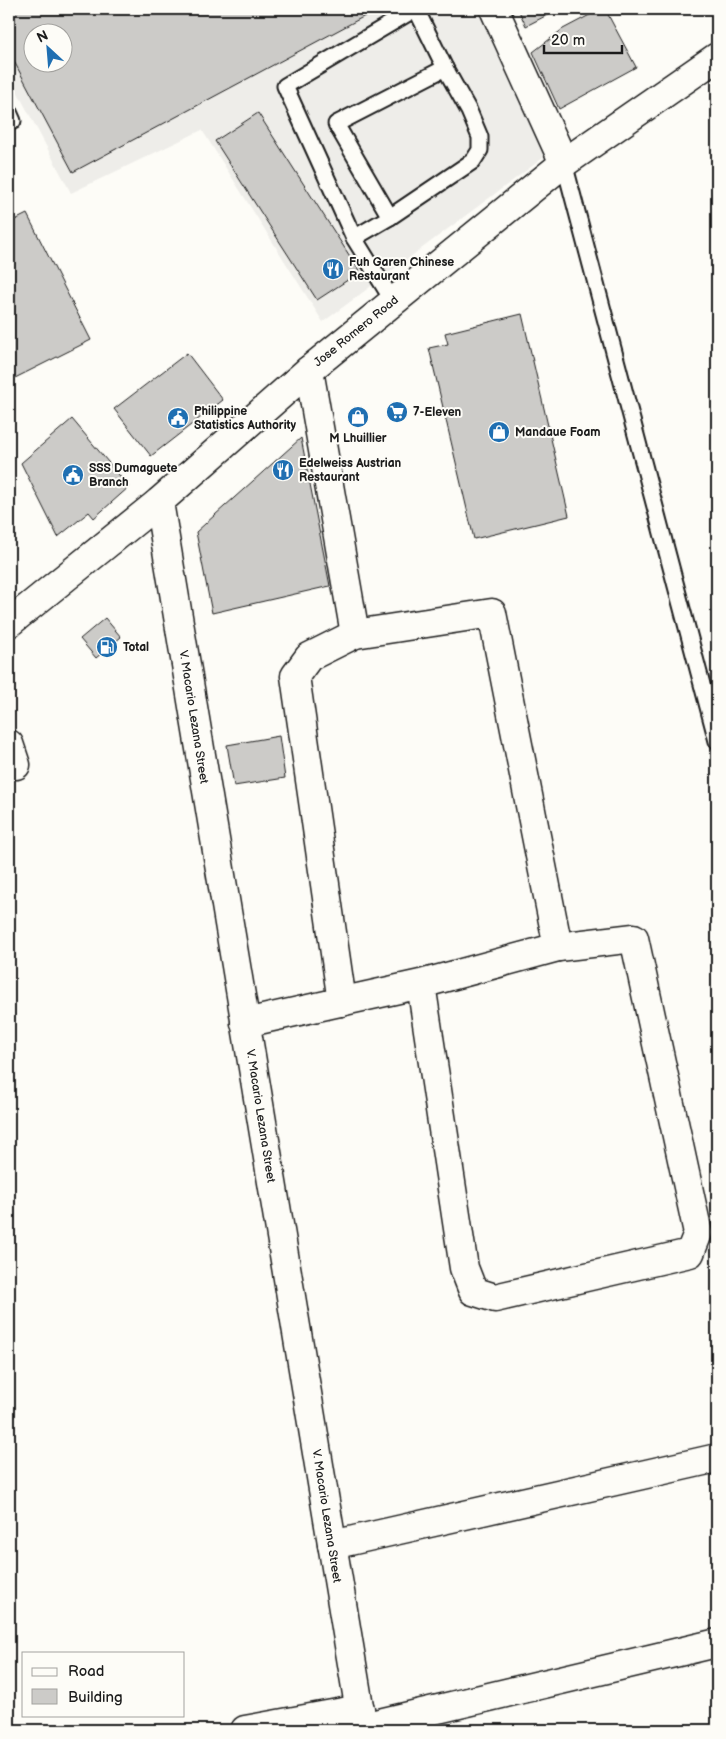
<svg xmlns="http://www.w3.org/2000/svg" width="726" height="1739" font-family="'Balsamiq Sans',sans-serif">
	<rect width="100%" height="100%" fill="#fdfcf7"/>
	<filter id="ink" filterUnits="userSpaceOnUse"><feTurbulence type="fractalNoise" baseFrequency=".02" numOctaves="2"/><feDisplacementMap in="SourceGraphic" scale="10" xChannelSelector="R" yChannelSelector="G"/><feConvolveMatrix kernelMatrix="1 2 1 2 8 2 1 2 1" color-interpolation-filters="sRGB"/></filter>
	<g filter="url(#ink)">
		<!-- built -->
		<path fill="#eeede9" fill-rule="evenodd" d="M9,9H478L551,152L323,322L202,130L71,193L9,76ZM32,32H62V62H32Z"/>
		<!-- building -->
		<g fill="#cccbc8" stroke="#1c1c1c" fill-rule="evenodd">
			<path d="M9,9H378L73,172L9,52ZM32,32H62V62H32Z"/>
			<polygon points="518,9 559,9 526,26"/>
			<polygon points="601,9 605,9 636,67 559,109 533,52 563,29"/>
			<polygon points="258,113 360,272 317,300 215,141"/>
			<polygon points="27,214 91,340 9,381 9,223"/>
			<polygon points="522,314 569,516 474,539 429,348 448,344 445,333"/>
			<polygon points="187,353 223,400 151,456 114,409"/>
			<polygon points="72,419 129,487 94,518 89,512 58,537 21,463"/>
			<polygon points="301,438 330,586 212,613 196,532"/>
			<polygon points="105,618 121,637 96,658 80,639"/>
			<polygon points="279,736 285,778 234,786 227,745"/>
		</g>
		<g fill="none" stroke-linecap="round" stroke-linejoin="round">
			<!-- lane casing -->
			<g stroke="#1c1c1c" stroke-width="19">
				<g id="lane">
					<polyline points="9,112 13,121"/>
					<polyline points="564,163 717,741"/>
					<polyline points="390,217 336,124 445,68"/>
					<polyline points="354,238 390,217 473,161 480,150 480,137 469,111 445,68 416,9"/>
					<polyline points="393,301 354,238 285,86 415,9"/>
				</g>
			</g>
			<!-- street casing -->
			<g stroke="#1c1c1c" stroke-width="31">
				<g id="street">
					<polyline points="309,370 355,634 492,613 558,947"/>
					<polyline points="9,744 16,765"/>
					<polyline points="342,1002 295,676 309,657 355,634"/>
					<polyline points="245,1023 421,984 558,947 634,938 698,1233 690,1253 495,1298 473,1291 464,1268 421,984"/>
					<polyline points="332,1545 717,1458"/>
					<polyline points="362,1727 717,1643"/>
					<polyline points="245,1730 360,1709"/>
				</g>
			</g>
			<!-- secondary casing -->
			<g stroke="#1c1c1c" stroke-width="31">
				<g id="secondary">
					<polyline points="494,9 564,163"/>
					<polyline points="159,502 363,1730"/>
					<polyline points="9,623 159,502 309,370 564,163 717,57"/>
				</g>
			</g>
			<!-- lane -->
			<use href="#lane" stroke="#fdfcf7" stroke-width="15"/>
			<!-- street -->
			<use href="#street" stroke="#fdfcf7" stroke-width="28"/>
			<!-- secondary -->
			<use href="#secondary" stroke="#fdfcf7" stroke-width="28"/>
		</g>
	</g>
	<!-- icons -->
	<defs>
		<g id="restaurant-disc" transform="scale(1.125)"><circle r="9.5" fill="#1f6fb2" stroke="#fdfcf7"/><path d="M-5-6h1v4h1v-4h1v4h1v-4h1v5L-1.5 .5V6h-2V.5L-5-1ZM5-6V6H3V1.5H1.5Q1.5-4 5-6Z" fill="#fff"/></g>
		<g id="supermarket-disc" transform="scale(1.125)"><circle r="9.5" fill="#1f6fb2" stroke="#fdfcf7"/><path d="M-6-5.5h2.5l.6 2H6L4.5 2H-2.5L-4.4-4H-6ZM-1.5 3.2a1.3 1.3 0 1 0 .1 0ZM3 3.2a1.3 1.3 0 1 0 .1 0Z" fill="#fff"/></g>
		<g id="shop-disc" transform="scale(1.125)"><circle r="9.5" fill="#1f6fb2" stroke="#fdfcf7"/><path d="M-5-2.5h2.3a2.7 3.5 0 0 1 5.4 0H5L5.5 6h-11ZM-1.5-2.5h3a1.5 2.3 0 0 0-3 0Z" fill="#fff"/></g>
		<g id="civic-disc" transform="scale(1.125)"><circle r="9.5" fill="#1f6fb2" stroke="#fdfcf7"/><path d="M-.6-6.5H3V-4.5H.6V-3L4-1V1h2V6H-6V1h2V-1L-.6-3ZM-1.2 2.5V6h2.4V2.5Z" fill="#fff"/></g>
		<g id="fuel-disc" transform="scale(1.125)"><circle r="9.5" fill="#1f6fb2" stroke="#fdfcf7"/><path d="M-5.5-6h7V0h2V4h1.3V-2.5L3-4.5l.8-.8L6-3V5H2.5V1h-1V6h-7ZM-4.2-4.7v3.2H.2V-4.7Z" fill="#fff"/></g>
	</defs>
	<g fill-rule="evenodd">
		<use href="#restaurant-disc" x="333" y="269"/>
		<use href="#supermarket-disc" x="397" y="412"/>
		<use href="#shop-disc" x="358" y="417"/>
		<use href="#civic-disc" x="178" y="418"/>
		<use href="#shop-disc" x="499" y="432"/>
		<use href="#restaurant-disc" x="283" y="470"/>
		<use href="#civic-disc" x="73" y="475"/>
		<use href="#fuel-disc" x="107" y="647"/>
	</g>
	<g text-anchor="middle" stroke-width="4" stroke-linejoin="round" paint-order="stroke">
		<!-- poi labels -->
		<g font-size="12" font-weight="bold" fill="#1c1c1c" stroke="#fdfcf7" text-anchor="start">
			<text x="349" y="266">Fuh Garen Chinese<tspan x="349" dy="14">Restaurant</tspan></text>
			<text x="194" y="415">Philippine<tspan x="194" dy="14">Statistics Authority</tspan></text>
			<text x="413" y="416">7-Eleven</text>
			<text x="515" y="436">Mandaue Foam</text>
			<text x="358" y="442" text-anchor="middle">M Lhuillier</text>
			<text x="299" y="467">Edelweiss Austrian<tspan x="299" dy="14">Restaurant</tspan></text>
			<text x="89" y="472">SSS Dumaguete<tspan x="89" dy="14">Branch</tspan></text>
			<text x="123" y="651">Total</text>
		</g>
		<!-- street labels -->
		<g font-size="12" fill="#1c1c1c" stroke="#fdfcf7">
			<text transform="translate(356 331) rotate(-39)" y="4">Jose Romero Road</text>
			<text transform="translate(194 717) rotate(81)" y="4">V. Macario Lezana Street</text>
			<text transform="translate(261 1116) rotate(81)" y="4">V. Macario Lezana Street</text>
			<text transform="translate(327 1516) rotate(81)" y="4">V. Macario Lezana Street</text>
		</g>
	</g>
	<!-- margin -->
	<rect width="726" height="1739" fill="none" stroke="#fdfcf7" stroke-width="30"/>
	<rect x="15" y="15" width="696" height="1709" fill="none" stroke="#1c1c1c" stroke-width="2" filter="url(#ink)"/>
	<!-- legend -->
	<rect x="22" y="1652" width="162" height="65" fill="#fdfcf7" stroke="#a3a29f"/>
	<rect x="32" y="1668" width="25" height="8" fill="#fdfcf7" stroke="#a3a29f"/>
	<text x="68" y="1676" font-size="15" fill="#1c1c1c">Road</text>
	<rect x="32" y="1689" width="25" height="15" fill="#cccbc8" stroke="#a3a29f"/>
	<text x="68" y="1702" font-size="15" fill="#1c1c1c">Building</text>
	<!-- north arrow -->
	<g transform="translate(48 48) rotate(334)"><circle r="24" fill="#fdfcf7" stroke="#a3a29f"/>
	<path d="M0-4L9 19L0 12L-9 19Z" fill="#1f6fb2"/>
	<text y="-8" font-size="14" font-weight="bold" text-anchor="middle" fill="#1c1c1c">N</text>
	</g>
	<!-- scale -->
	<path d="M544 45v8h78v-8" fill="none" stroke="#1c1c1c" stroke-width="2.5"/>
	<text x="551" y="45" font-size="15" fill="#1c1c1c" stroke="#fdfcf7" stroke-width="4" paint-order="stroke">20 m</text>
</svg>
